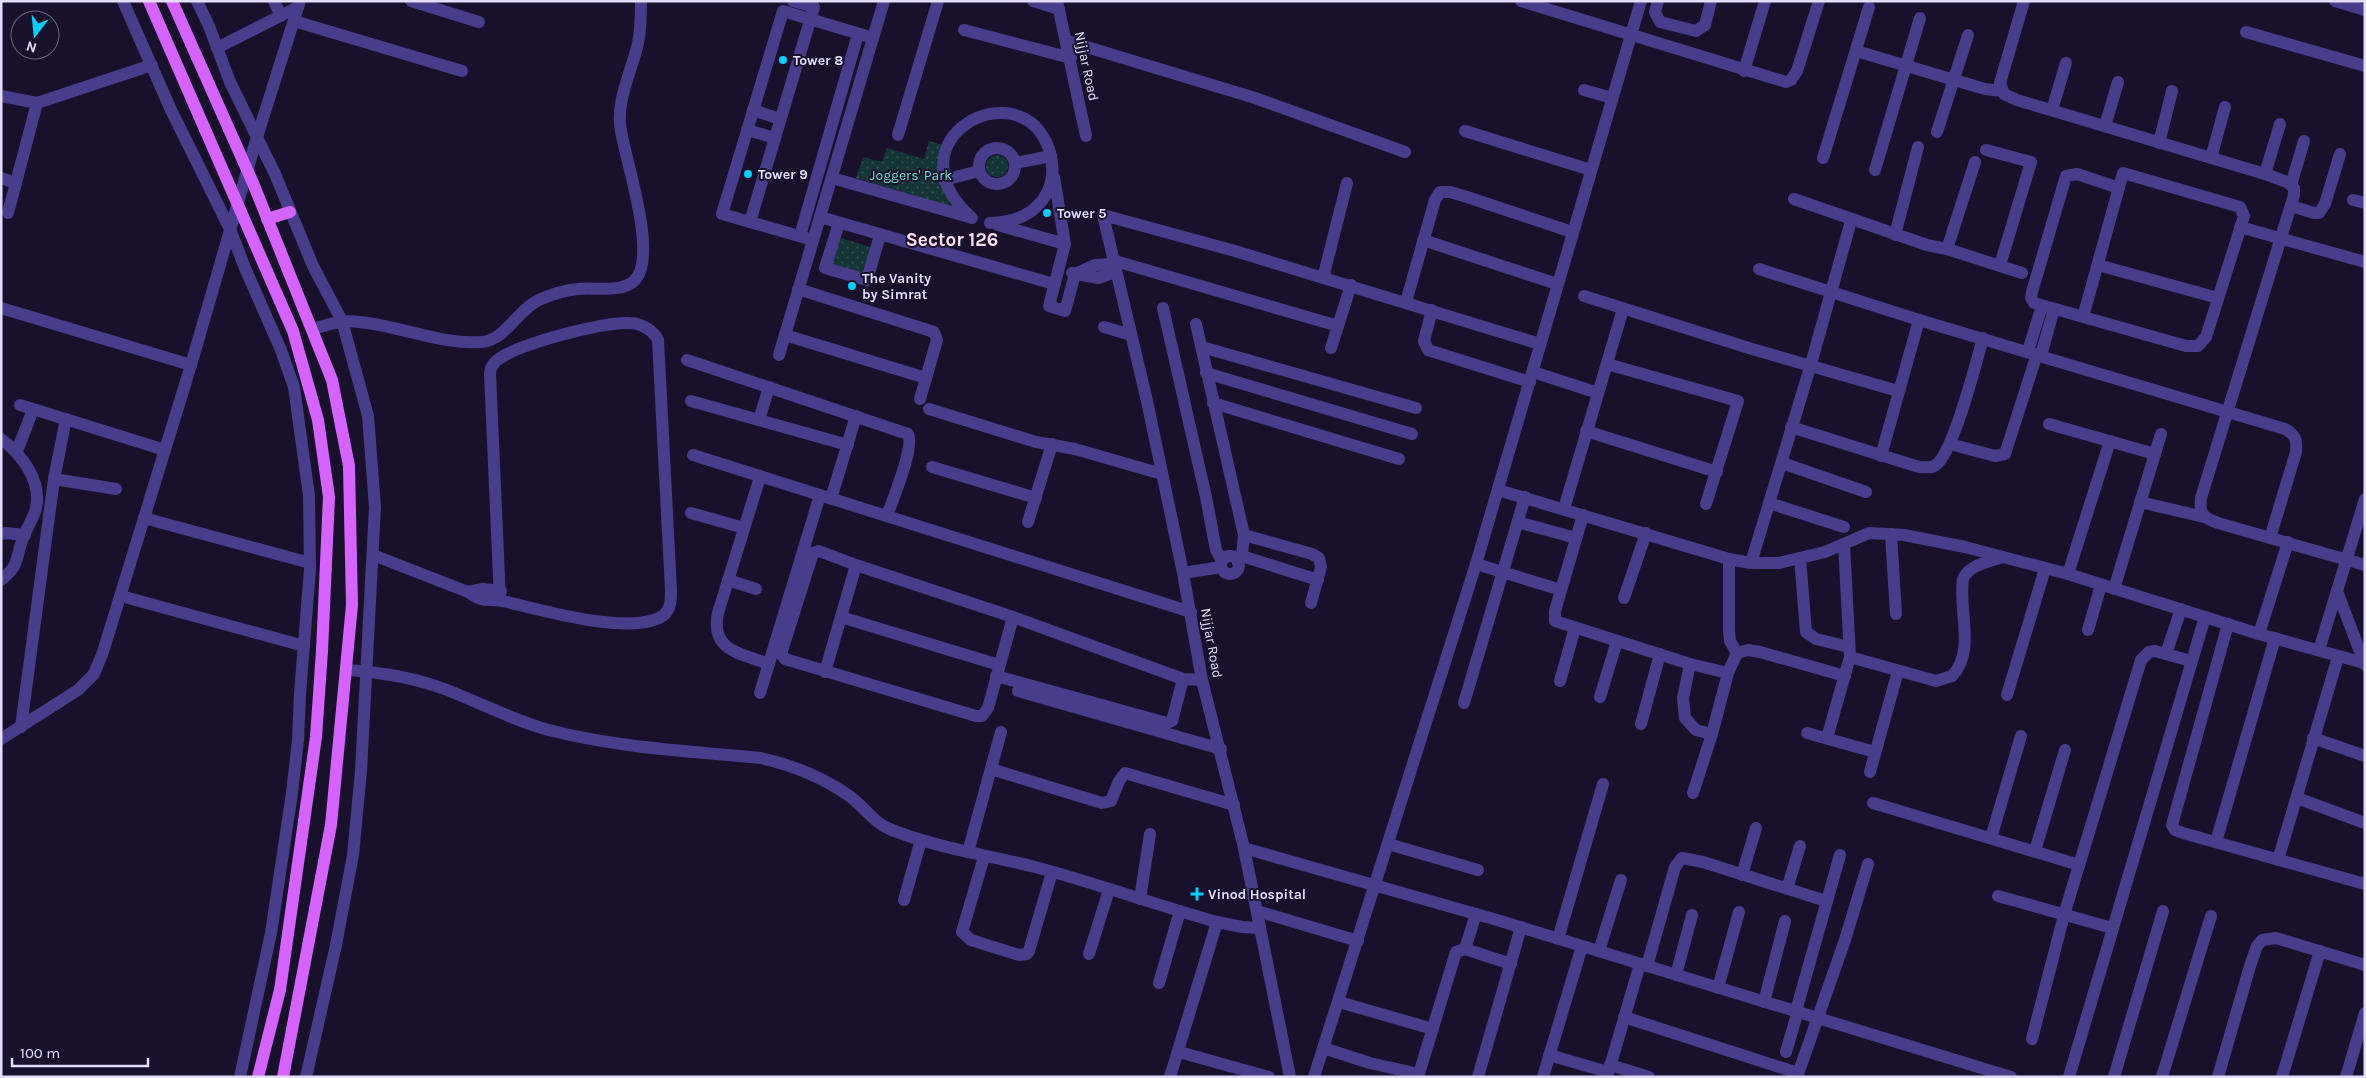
<svg xmlns="http://www.w3.org/2000/svg" width="2366" height="1078" font-family="Karla,sans-serif">
	<defs>
		<pattern id="park-dots" width="8" height="8" patternUnits="userSpaceOnUse" patternTransform="scale(1.25)"><rect width="8" height="8" fill="#143436"/><path d="M2 2h.1M6 6h.1" fill="none" stroke="#365154" stroke-width="1.8" stroke-linecap="round"/></pattern>
	</defs>
	<rect width="100%" height="100%" fill="#19112c"/>
	<!-- park -->
	<g fill="url(#park-dots)">
		<polygon points="929,141 946,146 938,176 951,206 856,178 863,157 882,162 887,148 924,159"/>
		<circle cx="997" cy="166" r="11"/>
		<polygon points="835,236 876,249 867,280 825,268"/>
	</g>
	<g fill="none" stroke-linecap="round" stroke-linejoin="round">
		<!-- minor -->
		<g stroke="#483d8b" stroke-width="12">
			<polyline points="123,1 171,110 230,229 245,268 281,350 294,387 309,496 310,569 300,694 298,740 292,793 271,933 240,1077"/>
			<polyline points="197,1 209,26 230,82 275,174 313,266 342,321 368,416 375,507 361,771 353,855 336,945 306,1077"/>
			<polyline points="274,1 281,16"/>
			<polyline points="411,1 479,22"/>
			<polyline points="1033,1 1059,9"/>
			<polyline points="1057,1 1086,136"/>
			<polyline points="1521,1 1786,82 1791,80 1797,71 1819,1"/>
			<polyline points="1658,1 1655,12 1660,22 1696,31 1705,25 1711,1"/>
			<path d="M2024,1L2000,83L2004,94L2017,100L2265,174L2287,182L2294,188V195L2201,498C2199,514 2203,518 2218,523L2365,565"/>
			<polyline points="2335,1 2365,10"/>
			<polyline points="294,21 462,71"/>
			<polyline points="964,30 1071,58"/>
			<polyline points="2246,32 2365,66"/>
			<polyline points="1067,41 1255,98 1405,152"/>
			<polyline points="217,48 298,7"/>
			<polyline points="1856,51 1985,89 2002,91"/>
			<polyline points="1744,71 1765,1"/>
			<polyline points="1584,90 1612,98"/>
			<polyline points="1,96 37,103 152,65"/>
			<polyline points="753,110 780,119"/>
			<polyline points="2052,110 2066,63"/>
			<polyline points="2105,126 2118,82"/>
			<polyline points="747,130 775,138"/>
			<polyline points="1465,131 1591,170"/>
			<polyline points="1937,132 1968,35"/>
			<polyline points="898,135 938,1"/>
			<polyline points="2159,143 2172,91"/>
			<circle cx="997" cy="166" r="18"/>
			<polyline points="1986,150 2031,162 2000,265"/>
			<polyline points="1823,158 1869,7"/>
			<polyline points="2211,158 2225,107"/>
			<polyline points="1015,163 1051,156"/>
			<polyline points="1875,170 1920,18"/>
			<polyline points="2265,174 2280,124"/>
			<polyline points="1054,177 1065,244 1049,306 1065,311 1075,274 1095,265 1113,264"/>
			<polyline points="1,178 16,183"/>
			<polyline points="839,180 969,217"/>
			<polyline points="944,180 979,171"/>
			<polyline points="2291,185 2304,141"/>
			<polyline points="1794,199 1927,245 1947,249 2022,273"/>
			<polyline points="2353,200 2365,203"/>
			<polyline points="2291,206 2314,213 2319,213 2325,204 2340,154"/>
			<polyline points="8,213 37,103"/>
			<polyline points="820,217 1054,284"/>
			<path d="M972,218C885,140 1020,67 1049,149C1054,165 1054,179 1047,193C1035,216 1013,222 990,223"/>
			<polyline points="750,222 814,7 793,1"/>
			<polyline points="839,223 825,268 867,280 880,235"/>
			<polyline points="998,225 1065,244"/>
			<polyline points="2240,227 2365,262"/>
			<polyline points="1895,235 1918,147"/>
			<polyline points="800,236 858,34"/>
			<polyline points="813,240 722,214 783,11 873,38"/>
			<polyline points="1423,240 1557,284"/>
			<polyline points="1947,249 1975,162"/>
			<polyline points="1112,260 1338,326"/>
			<polyline points="2098,265 2218,298"/>
			<path d="M1759,269L1919,320L2285,429C2296,435 2297,440 2296,452L2270,538"/>
			<polyline points="1072,273 1098,278 1115,272"/>
			<polyline points="1323,278 1347,183"/>
			<polyline points="798,289 934,332 937,340 920,399"/>
			<polyline points="1584,296 1752,349 1898,391"/>
			<polyline points="1406,302 1435,200 1440,192 1450,192 1467,197 1572,232"/>
			<polyline points="1,308 191,365 103,652 94,674 78,690 1,739"/>
			<polyline points="1163,308 1206,497 1216,550 1222,561"/>
			<polyline points="1432,310 1424,341 1428,350 1530,382"/>
			<polyline points="2083,317 2123,173 2240,207 2244,216 2206,337 2198,346 2186,346 2034,303 2031,298 2032,292 2066,176 2077,174 2119,188"/>
			<polyline points="1196,324 1244,535 1242,556 1238,563"/>
			<polyline points="1104,327 1131,335"/>
			<path d="M312,329C321,327 331,323 341,322C349,320 359,322 367,323C405,328 444,345 482,342C507,339 517,310 539,300C550,295 566,290 578,289C594,287 621,293 634,281C659,258 626,162 621,131C615,102 632,71 638,43C641,29 641,15 641,1"/>
			<polyline points="785,335 926,378"/>
			<polyline points="1202,347 1416,408"/>
			<polyline points="1331,348 1351,285"/>
			<polyline points="2028,351 2042,306"/>
			<polyline points="779,355 884,1"/>
			<polyline points="2041,355 2054,309"/>
			<path d="M687,360L908,434C915,447 892,501 887,516"/>
			<polyline points="1607,364 1738,401 1706,504"/>
			<polyline points="191,365 257,137 300,1"/>
			<polyline points="1533,372 1598,393"/>
			<polyline points="1206,373 1412,434"/>
			<polyline points="691,401 848,445"/>
			<polyline points="1213,403 1399,459"/>
			<polyline points="20,405 165,450"/>
			<polyline points="929,409 1036,442 1075,449 1162,474"/>
			<polyline points="759,420 769,387"/>
			<polyline points="2049,424 2155,454"/>
			<path d="M1791,427L1919,467C1925,467 1932,469 1937,464C1954,450 1976,363 1983,338"/>
			<polyline points="1586,431 1717,472"/>
			<path d="M1,439C21,454 42,480 36,508C33,521 24,531 21,544C15,563 18,566 1,580"/>
			<polyline points="1950,444 1995,456 2005,454 2037,354"/>
			<polyline points="17,451 31,415"/>
			<polyline points="693,455 1191,612"/>
			<polyline points="1881,456 1919,320"/>
			<polyline points="1782,463 1866,492"/>
			<polyline points="932,467 1036,498"/>
			<path d="M760,477L718,613C710,651 740,653 769,664"/>
			<polyline points="54,479 116,489"/>
			<polyline points="1498,490 1729,559 1751,563 1779,563 1825,552 1869,533 1904,535 1965,547 2068,574 2259,634 2364,663"/>
			<polyline points="831,499 856,416"/>
			<polyline points="1566,502 1623,309"/>
			<polyline points="2140,502 2204,517"/>
			<polyline points="1769,503 1844,527"/>
			<polyline points="691,513 744,528"/>
			<polyline points="1583,515 1555,611 1555,621 1690,664 1728,673"/>
			<polyline points="144,518 310,563"/>
			<polyline points="1028,522 1052,444"/>
			<polyline points="1518,522 1576,538"/>
			<polyline points="1,534 6,533 25,535"/>
			<polyline points="1891,534 1896,614"/>
			<polyline points="1244,535 1312,554 1319,558 1321,567 1311,603"/>
			<path d="M373,555L468,592C486,605 487,597 507,602C542,610 633,637 664,615C671,609 671,599 671,590L658,340C653,330 641,323 629,323C603,322 516,344 496,361C492,365 490,369 490,374L500,600"/>
			<polyline points="1242,556 1318,580"/>
			<circle cx="1230" cy="565" r="9"/>
			<polyline points="1800,558 1806,632 1816,639 1849,647"/>
			<polyline points="1729,559 1729,631 1730,641 1737,653"/>
			<polyline points="1751,563 1811,364 1851,221"/>
			<polyline points="1476,564 1561,590"/>
			<polyline points="856,565 819,551 813,553 781,654 785,659 976,716 982,716 988,708 1013,617"/>
			<polyline points="1183,573 1221,567"/>
			<polyline points="2068,574 2110,441"/>
			<polyline points="728,580 756,589"/>
			<polyline points="2114,589 2161,434"/>
			<polyline points="2337,591 2365,665"/>
			<polyline points="468,592 483,589 501,591"/>
			<polyline points="121,596 304,646"/>
			<polyline points="1624,598 1646,533"/>
			<polyline points="841,617 999,665"/>
			<polyline points="2228,624 2172,825 2175,830 2183,833 2365,884"/>
			<polyline points="2088,630 2101,585"/>
			<polyline points="2259,634 2288,542"/>
			<polyline points="2319,650 2365,499"/>
			<polyline points="2166,654 2181,609"/>
			<path d="M1850,657L1936,681L1952,676C1976,651 1958,610 1963,579C1969,565 1988,562 2002,557"/>
			<polyline points="1690,664 1683,698 1685,718 1696,730 1712,734"/>
			<path d="M346,670C379,672 416,678 447,690C481,703 514,721 549,730C618,748 690,751 761,758C792,765 822,777 848,795C864,806 873,823 892,830C938,848 987,855 1035,867C1096,883 1156,905 1217,922L1242,927L1260,928"/>
			<polyline points="825,672 856,565 1013,617 1183,679 1202,680"/>
			<polyline points="996,676 1167,723 1172,721 1183,679"/>
			<polyline points="1560,681 1575,628"/>
			<polyline points="1018,691 1221,749"/>
			<polyline points="760,693 820,495"/>
			<polyline points="2007,695 2045,569"/>
			<polyline points="1600,697 1617,641"/>
			<polyline points="1464,703 1525,497"/>
			<polyline points="1641,724 1660,654"/>
			<polyline points="21,727 54,479 66,419"/>
			<polyline points="1807,733 1875,752"/>
			<polyline points="1827,738 1850,657 1844,544"/>
			<polyline points="2313,738 2365,756"/>
			<polyline points="991,769 1102,803 1111,801 1119,781 1125,773 1234,805"/>
			<polyline points="1870,772 1898,671"/>
			<polyline points="1693,793 1712,734 1728,673 1737,653 1748,650 1760,652 1845,676"/>
			<polyline points="2297,798 2365,823"/>
			<polyline points="1873,803 2079,865"/>
			<polyline points="1991,838 2021,736"/>
			<polyline points="2216,842 2275,638"/>
			<polyline points="1388,844 1478,870"/>
			<polyline points="1244,848 1497,920 2011,1077"/>
			<polyline points="2035,851 2065,750"/>
			<polyline points="968,852 1001,732"/>
			<polyline points="984,857 962,932 971,940 1019,955 1027,954 1029,951 1052,872"/>
			<polyline points="2278,860 2338,657"/>
			<polyline points="1742,875 1756,828"/>
			<polyline points="1787,889 1800,846"/>
			<polyline points="1998,896 2112,928"/>
			<polyline points="1140,899 1150,834"/>
			<polyline points="904,900 921,840"/>
			<polyline points="1257,911 1358,941"/>
			<polyline points="1558,939 1603,784"/>
			<polyline points="1465,949 1476,914"/>
			<polyline points="1599,951 1621,880"/>
			<polyline points="1089,954 1109,890"/>
			<polyline points="1647,966 1675,867 1682,858 1703,862 1826,901"/>
			<polyline points="1676,975 1692,915"/>
			<polyline points="1159,983 1180,911"/>
			<polyline points="1718,988 1739,912"/>
			<polyline points="1339,1002 1433,1029"/>
			<polyline points="1764,1002 1785,921"/>
			<polyline points="1796,1011 1840,855"/>
			<polyline points="1624,1017 1798,1073"/>
			<polyline points="2032,1039 2064,915 2141,660 2149,652 2155,651 2191,661"/>
			<polyline points="1323,1048 1370,1063 1419,1074"/>
			<polyline points="1179,1052 1269,1077"/>
			<polyline points="1786,1052 1798,1011"/>
			<polyline points="1549,1055 1608,1072"/>
			<polyline points="1610,1065 1649,1077"/>
			<polyline points="1170,1077 1217,922"/>
			<polyline points="1290,1077 1244,848 1202,680 1183,573 1147,401 1103,215 1235,251 1540,344"/>
			<polyline points="1314,1077 1476,564 1641,1"/>
			<polyline points="1418,1077 1456,952 1465,949 1511,964"/>
			<polyline points="1478,1077 1521,927"/>
			<polyline points="1543,1077 1582,946"/>
			<polyline points="1607,1077 1640,964"/>
			<polyline points="1797,1077 1845,940 1868,864"/>
			<polyline points="2069,1077 2205,617"/>
			<polyline points="2114,1077 2163,911"/>
			<polyline points="2162,1077 2211,916"/>
			<polyline points="2218,1077 2250,966 2257,946 2262,940 2276,938 2365,965"/>
			<polyline points="2282,1077 2320,951"/>
			<polyline points="2346,1077 2365,1013"/>
		</g>
		<!-- major -->
		<g stroke="#d564ff" stroke-width="12">
			<polyline points="149,1 293,331 318,420 329,497 322,651 316,737 280,990 258,1077"/>
			<polyline points="172,1 253,183 332,380 349,466 352,605 331,825 283,1077"/>
			<polyline points="267,219 290,212"/>
		</g>
	</g>
	<!-- markers -->
	<g fill="#09cdff" stroke="#19112c" stroke-width="2">
		<circle cx="783" cy="60" r="5"/>
		<circle cx="748" cy="174" r="5"/>
		<circle cx="1047" cy="213" r="5"/>
		<circle cx="852" cy="286" r="5"/>
		<path d="M1194.5 886.5h5v5h5v5h-5v5h-5v-5h-5v-5h5z"/>
	</g>
	<g text-anchor="middle" stroke-width="4" stroke-linejoin="round" paint-order="stroke">
		<!-- poi labels -->
		<g font-size="14" font-weight="bold" fill="#e4ddff" stroke="#19112c" text-anchor="start">
			<text x="793" y="65">Tower 8</text>
			<text x="758" y="179">Tower 9</text>
			<text x="1057" y="218">Tower 5</text>
			<text x="862" y="283">The Vanity<tspan x="862" dy="16">by Simrat</tspan></text>
			<text x="1208" y="899">Vinod Hospital</text>
		</g>
		<!-- street labels -->
		<g font-size="14" fill="#e4ddff" stroke="#19112c">
			<text transform="translate(1087 66) rotate(78)" y="5">Nijjar Road</text>
			<text transform="translate(1212 643) rotate(80)" y="5">Nijjar Road</text>
		</g>
		<!-- park labels -->
		<g font-size="14" fill="#66e1cf" stroke="#19112c">
			<text x="911" y="180">Joggers' Park</text>
		</g>
		<!-- district labels -->
		<g font-size="19" font-weight="bold" fill="#ffdff0" stroke="#19112c">
			<text x="952" y="246">Sector 126</text>
		</g>
	</g>
	<!-- border -->
	<rect width="2366" height="1078" fill="none" stroke="#e4ddff" stroke-width="5"/>
	<!-- north arrow -->
	<g transform="translate(35 35) rotate(196)"><circle r="24" fill="#19112c" stroke="#6a6380"/>
	<path d="M0-4L9 19L0 12L-9 19Z" fill="#09cdff"/>
	<text y="-8" font-size="14" font-weight="bold" text-anchor="middle" fill="#e4ddff">N</text>
	</g>
	<!-- scale -->
	<path d="M12 1058v8h136v-8" fill="none" stroke="#e4ddff" stroke-width="2.5"/>
	<text x="20" y="1058" font-size="15" fill="#e4ddff" stroke="#19112c" stroke-width="4" paint-order="stroke">100 m</text>
</svg>
